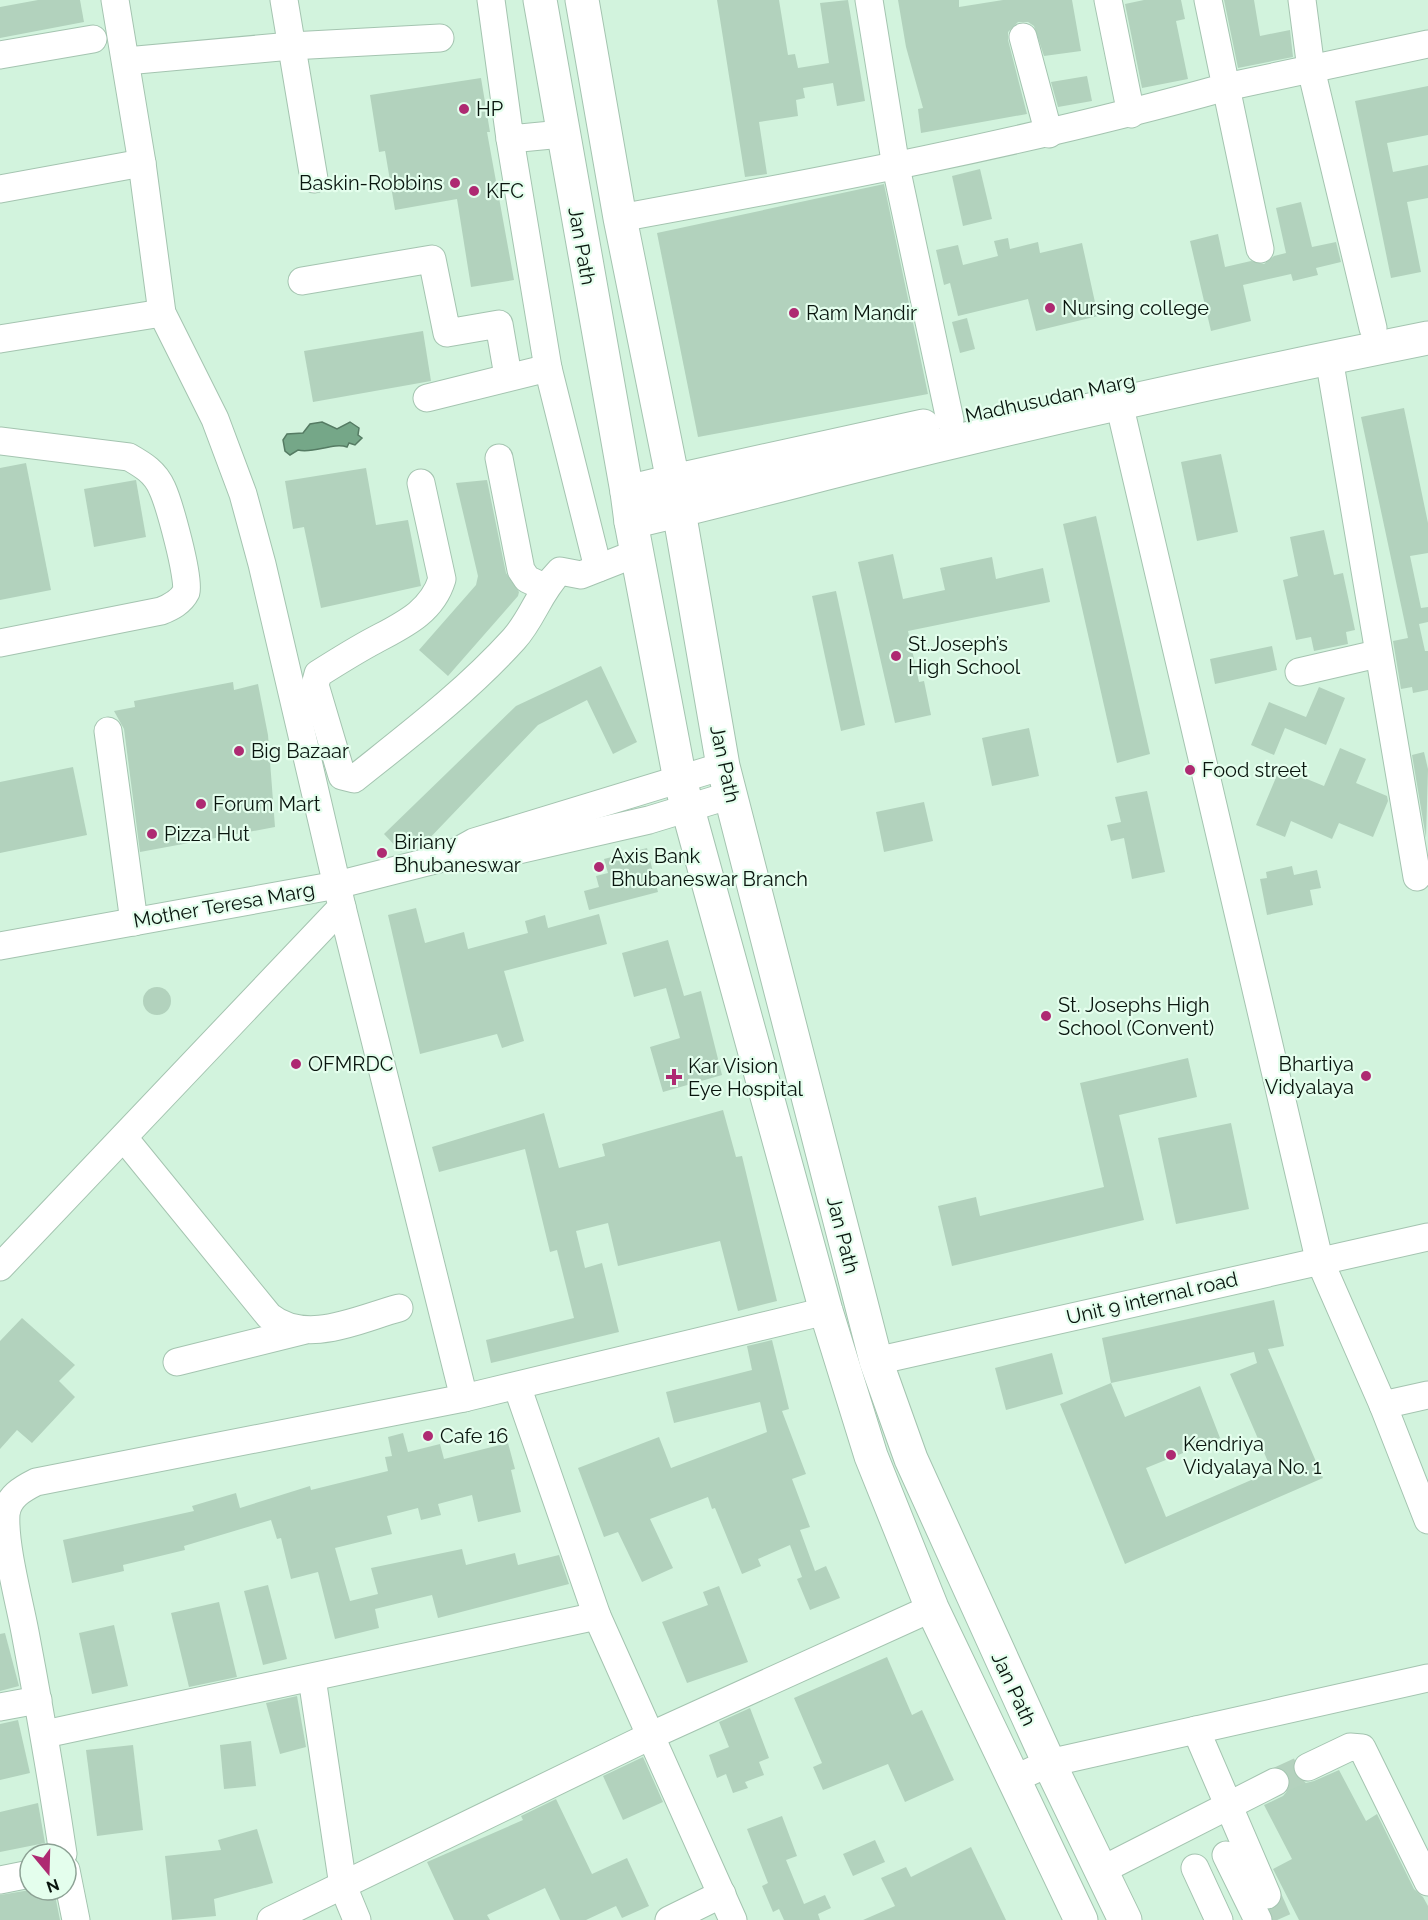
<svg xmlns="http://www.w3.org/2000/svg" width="1428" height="1920" font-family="Raleway,sans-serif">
	<rect width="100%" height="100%" fill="#d2f3dd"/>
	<!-- water -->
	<path fill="#75a788" stroke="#557b63" stroke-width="1.5" d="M322,422L337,429L350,422L359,428L358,435L362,438L355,445L349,443L347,447C333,442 314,454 298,450L290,455L285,451L283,440L287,434L303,433L310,424Z"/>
	<!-- building -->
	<g fill="#b2d2bd" fill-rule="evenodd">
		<polygon points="38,0 80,0 84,22 0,38 0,7"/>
		<polygon points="717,0 779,0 788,55 795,54 798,68 829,63 820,3 848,0 865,101 837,106 833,83 803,88 805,98 796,100 798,116 759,122 767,174 745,177"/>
		<polygon points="898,0 959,0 959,7 1003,0 1072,0 1081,51 1044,56 1034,26 1028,22 1018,22 1008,32 1008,40 1027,114 921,133 918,109 923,108 906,47"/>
		<polygon points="1144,0 1181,0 1185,19 1176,21 1188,79 1142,88 1125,4"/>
		<polygon points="1224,0 1254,0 1260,36 1290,30 1293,57 1238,68"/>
		<polygon points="1087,76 1092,101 1058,107 1051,82"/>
		<polygon points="481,78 490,132 487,132 514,280 471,287 457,199 395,210 385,151 379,152 370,95"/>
		<polygon points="1428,86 1428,135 1387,143 1393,172 1428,165 1428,198 1407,202 1421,272 1391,278 1355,101"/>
		<polygon points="980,169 992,219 963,226 952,176"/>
		<polygon points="884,184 928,394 698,437 657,233"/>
		<polygon points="1301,202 1312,247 1336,242 1341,262 1316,268 1318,275 1293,281 1291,274 1243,285 1251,321 1211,331 1190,241 1218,234 1225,267 1251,261 1264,264 1274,256 1286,253 1276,208"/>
		<polygon points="1008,238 1010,249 1038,242 1040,253 1082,243 1098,316 1036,331 1028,299 958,316 950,283 944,285 936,250 958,245 963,265 998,256 994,241"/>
		<polygon points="967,318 975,349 960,353 952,322"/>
		<polygon points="423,331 431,381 313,402 304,351"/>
		<polygon points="1404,408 1428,523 1428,553 1410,556 1421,608 1428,607 1428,622 1419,624 1425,651 1428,651 1428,690 1413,693 1412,687 1401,689 1393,641 1408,638 1361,417"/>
		<polygon points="1221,454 1238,532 1197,541 1181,462"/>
		<polygon points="26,463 51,590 0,600 0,468"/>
		<polygon points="366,468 376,525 408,520 421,586 321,608 304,527 293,529 285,481"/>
		<polygon points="136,480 146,537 94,547 84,489"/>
		<polygon points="487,480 506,573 519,592 518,596 448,676 419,650 476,585 478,576 456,483"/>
		<polygon points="1096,516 1150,754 1117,763 1063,524"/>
		<polygon points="1324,530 1334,575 1343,573 1355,630 1346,632 1348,644 1314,651 1311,637 1296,640 1283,580 1298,576 1290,537"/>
		<polygon points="893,554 903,599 945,590 940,568 992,557 996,579 1043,568 1050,602 908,631 919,682 924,681 931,715 895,723 858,562"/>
		<polygon points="836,591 865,725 841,731 812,596"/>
		<polygon points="1272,646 1277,670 1215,684 1210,659"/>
		<polygon points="601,666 637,742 613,754 587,700 538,725 425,843 418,836 401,852 384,834 516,706"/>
		<polygon points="233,682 234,690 258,684 268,735 275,827 140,852 124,729 114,711 135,707 134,701"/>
		<polygon points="1319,687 1345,698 1326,745 1285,728 1274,755 1251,745 1269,702 1306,717"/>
		<polygon points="1029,728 1039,776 992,786 982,738"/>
		<polygon points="1340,748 1366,759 1356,783 1387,796 1388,801 1373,837 1339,823 1332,839 1291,821 1285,837 1256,825 1280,768 1324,786"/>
		<polygon points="1424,752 1428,769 1426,838 1412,755"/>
		<polygon points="73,767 87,835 0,853 0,782"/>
		<polygon points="1147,791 1165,872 1132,879 1124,838 1111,841 1107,825 1121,822 1115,797"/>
		<polygon points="924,802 933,841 884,852 876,812"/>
		<polygon points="647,848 658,892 589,910 584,891 599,887 596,876 608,873 604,859"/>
		<polygon points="1292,866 1294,875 1317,870 1321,888 1310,890 1313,905 1267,915 1260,879 1267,878 1266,872"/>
		<polygon points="416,908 425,943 464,932 468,949 528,933 525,921 545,915 548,928 599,914 607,944 504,971 524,1041 502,1048 497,1034 420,1054 388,915"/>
		<polygon points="668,940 684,996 701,991 722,1075 663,1092 650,1047 680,1038 666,988 634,997 622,953"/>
		<circle cx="157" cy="1001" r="14"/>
		<polygon points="1188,1058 1197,1097 1119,1115 1144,1220 952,1266 938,1206 976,1197 980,1216 1104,1187 1080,1083"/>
		<polygon points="723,1110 736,1157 742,1156 777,1301 738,1311 720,1241 618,1266 608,1223 576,1231 585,1268 602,1263 619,1332 491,1363 486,1340 574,1318 557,1250 550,1252 525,1149 439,1172 432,1147 544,1113 559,1168 605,1156 602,1144"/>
		<polygon points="1231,1123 1249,1209 1176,1224 1158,1138"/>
		<path d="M1274,1300L1284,1346L1268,1349L1323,1478L1125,1564L1060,1404L1111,1383L1102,1338ZM1254,1352L1257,1363L1230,1374L1272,1471L1166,1517L1146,1468L1220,1438L1200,1386L1125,1417L1111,1383Z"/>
		<polygon points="22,1318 75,1365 59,1381 75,1397 32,1443 17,1430 0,1449 0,1341"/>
		<polygon points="772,1340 789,1409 782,1411 806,1474 792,1479 810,1527 800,1530 815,1571 826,1566 840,1598 810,1610 797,1579 802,1577 790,1545 758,1559 761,1566 742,1574 715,1508 712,1509 708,1497 650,1519 673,1568 642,1582 618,1532 604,1537 578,1468 659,1437 671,1468 767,1432 760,1402 674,1423 666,1392 752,1370 747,1346"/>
		<polygon points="1052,1353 1063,1394 1006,1410 995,1368"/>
		<polygon points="403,1433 408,1452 440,1444 444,1459 508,1443 515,1469 511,1470 521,1512 478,1522 472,1495 438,1504 441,1515 421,1520 418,1508 387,1516 392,1534 335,1548 350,1601 378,1594 371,1568 462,1549 466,1565 515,1553 518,1565 559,1555 569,1584 438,1618 432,1595 375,1609 379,1628 335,1639 318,1572 291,1579 281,1538 277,1539 271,1520 184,1546 185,1550 123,1565 124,1571 72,1583 63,1540 194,1511 192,1506 236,1493 240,1508 310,1486 311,1490 388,1471 385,1457 392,1456 388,1437"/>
		<polygon points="268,1585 287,1659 263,1665 244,1591"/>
		<polygon points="719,1586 748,1662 687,1683 662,1622 708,1605 703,1592"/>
		<polygon points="219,1602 237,1677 189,1687 171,1613"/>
		<polygon points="114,1625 128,1686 92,1694 79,1633"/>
		<polygon points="5,1633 19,1686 0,1691 0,1634"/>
		<polygon points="887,1657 912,1715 922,1710 954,1780 905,1802 888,1764 823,1790 813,1767 822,1763 794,1698"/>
		<polygon points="297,1696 306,1747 280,1754 266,1703"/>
		<polygon points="750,1708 769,1758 759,1762 764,1775 745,1782 748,1788 733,1793 726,1774 717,1778 709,1755 729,1747 719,1722"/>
		<polygon points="18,1720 30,1773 0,1780 0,1724"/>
		<polygon points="251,1741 256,1786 224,1789 220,1745"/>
		<polygon points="133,1745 143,1830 97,1836 86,1750"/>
		<polygon points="643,1757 663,1802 623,1820 603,1776"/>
		<polygon points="1339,1770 1366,1821 1377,1814 1414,1889 1423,1897 1428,1906 1428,1920 1299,1920 1273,1869 1292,1859 1264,1805 1283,1796 1288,1790 1291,1782 1298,1779 1306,1783 1314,1781"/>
		<polygon points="556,1799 592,1874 627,1858 649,1906 622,1918 616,1906 586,1920 560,1920 545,1888 487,1915 490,1920 454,1920 427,1862 523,1820 521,1816"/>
		<polygon points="38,1803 45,1843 0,1852 0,1812"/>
		<polygon points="782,1816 797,1856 786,1860 804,1904 825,1895 831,1908 818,1914 820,1920 784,1920 779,1909 773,1912 762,1886 768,1883 747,1829"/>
		<polygon points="257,1829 273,1883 214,1899 216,1916 172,1920 165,1856 221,1850 218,1840"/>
		<polygon points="875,1840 885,1862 853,1876 843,1854"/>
		<polygon points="971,1847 1006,1920 863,1920 895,1906 881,1878 906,1867 911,1877"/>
		<polygon points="30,1890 54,1890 60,1920 0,1920 0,1895"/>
	</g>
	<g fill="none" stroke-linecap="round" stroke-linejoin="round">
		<!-- minor-tunnel -->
		<g stroke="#b4d2be" stroke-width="27" stroke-dasharray="27 14" stroke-linecap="butt">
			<polyline points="1275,1782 1308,1767"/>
			<polyline points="1267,1895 1278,1920"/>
		</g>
		<!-- minor casing -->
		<g stroke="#a4c4b0" stroke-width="29">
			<g id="minor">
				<polyline points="284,0 314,179"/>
				<polyline points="491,0 510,139 562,134"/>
				<polyline points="869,0 896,167 950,420"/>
				<polyline points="1108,0 1131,114"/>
				<polyline points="1302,0 1311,69 1373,328"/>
				<polyline points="1023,37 1049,134"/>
				<polyline points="0,55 93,39"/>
				<polyline points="126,61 291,46 440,38"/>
				<polyline points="510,139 548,368 598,568"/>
				<polyline points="0,189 142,163"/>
				<path d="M620,218C824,181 1026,143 1226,87L1208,0"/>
				<polyline points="1260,249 1226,87 1428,44"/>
				<polyline points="302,281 432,259 447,333 499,324 508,376"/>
				<polyline points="0,339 162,313"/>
				<polyline points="1329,358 1417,877"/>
				<polyline points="427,398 548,368"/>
				<polyline points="1119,403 1319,1259 1383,1405 1428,1520"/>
				<path d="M0,441L129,457C143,465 155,472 162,488C169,503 190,578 186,592C181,602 171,607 161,611L0,643"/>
				<polyline points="499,458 521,570 527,579 544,587"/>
				<path d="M421,483L442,579C432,612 403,625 375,640C356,650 337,662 318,674L315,685L342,776L354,779C409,735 466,692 514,639C533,618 539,592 560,571L581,575L637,553"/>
				<polyline points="1299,672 1377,654"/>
				<polyline points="108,731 134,922"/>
				<polyline points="447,857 484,858 649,820 731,795"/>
				<polyline points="342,907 464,1398"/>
				<polyline points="0,946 337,885 447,857 474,842 723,766"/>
				<path d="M124,1138L269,1316C306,1346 358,1319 399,1308"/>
				<polyline points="0,1267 342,907 262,564 243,494 215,419 162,313 142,163 115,0"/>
				<polyline points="876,1361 1428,1237"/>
				<polyline points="177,1362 302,1331"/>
				<polyline points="517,1386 597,1616 733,1920"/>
				<polyline points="1383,1405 1428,1395"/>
				<polyline points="312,1678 343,1886 357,1920"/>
				<polyline points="0,1707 38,1700"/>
				<polyline points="1196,1730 1267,1895"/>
				<polyline points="45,1734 597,1616"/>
				<polyline points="1308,1767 1350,1747 1362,1748 1428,1882"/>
				<polyline points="1014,1779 1049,1763 1428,1678"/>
				<path d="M63,1854C52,1780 39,1706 25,1632C19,1600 4,1545 6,1514C8,1497 22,1489 36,1482L464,1398L826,1311"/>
				<polyline points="1226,1855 1258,1920"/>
				<polyline points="1195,1868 1219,1920"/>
				<polyline points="66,1870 76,1920"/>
				<polyline points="1100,1871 1275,1782"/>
				<polyline points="0,1880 30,1874"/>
				<polyline points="271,1920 650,1736 932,1608"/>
				<polyline points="669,1920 722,1894"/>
			</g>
		</g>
		<!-- major casing -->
		<g stroke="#a4c4b0" stroke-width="35">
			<g id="major">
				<polyline points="540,0 627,492"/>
				<polyline points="582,0 620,218 673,481 923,426"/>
				<polyline points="631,522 680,780 826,1311 871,1456 932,1608 1081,1920"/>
				<path d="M1125,1920L1049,1763L911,1459L876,1361L723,766L679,511L673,481L627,492L631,522C739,497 846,467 953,442C1111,404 1269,370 1428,338"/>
			</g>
		</g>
		<!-- minor -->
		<use href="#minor" stroke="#fff" stroke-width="27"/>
		<!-- major -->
		<use href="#major" stroke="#fff" stroke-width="33"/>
	</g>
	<!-- markers -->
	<g fill="#ae2a72" stroke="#e4feed" stroke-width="2">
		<circle cx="464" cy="109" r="6"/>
		<circle cx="455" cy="183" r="6"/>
		<circle cx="474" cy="191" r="6"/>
		<circle cx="1050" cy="308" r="6"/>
		<circle cx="794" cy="313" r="6"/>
		<circle cx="896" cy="656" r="6"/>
		<circle cx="239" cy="751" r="6"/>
		<circle cx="1190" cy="770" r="6"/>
		<circle cx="201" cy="804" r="6"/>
		<circle cx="152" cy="834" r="6"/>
		<circle cx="382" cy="853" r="6"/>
		<circle cx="599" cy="867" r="6"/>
		<circle cx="1046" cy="1016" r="6"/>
		<circle cx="296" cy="1064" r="6"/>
		<circle cx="1366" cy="1076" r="6"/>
		<path d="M671 1068h6v6h6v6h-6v6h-6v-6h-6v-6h6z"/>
		<circle cx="428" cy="1436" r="6"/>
		<circle cx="1171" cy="1455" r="6"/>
	</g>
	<g text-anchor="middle" stroke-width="4.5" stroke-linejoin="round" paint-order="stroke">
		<!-- poi labels -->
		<g font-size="20" fill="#09150e" stroke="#e4feed" text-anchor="start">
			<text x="476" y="116">HP</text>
			<text x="443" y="190" text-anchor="end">Baskin-Robbins</text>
			<text x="486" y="198">KFC</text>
			<text x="1062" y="315">Nursing college</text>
			<text x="806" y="320">Ram Mandir</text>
			<text x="908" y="651">St.Joseph’s<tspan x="908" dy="23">High School</tspan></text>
			<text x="251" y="758">Big Bazaar</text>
			<text x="1202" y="777">Food street</text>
			<text x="213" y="811">Forum Mart</text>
			<text x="164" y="841">Pizza Hut</text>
			<text x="394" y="849">Biriany<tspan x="394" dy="23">Bhubaneswar</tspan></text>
			<text x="611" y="863">Axis Bank<tspan x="611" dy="23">Bhubaneswar Branch</tspan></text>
			<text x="1058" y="1012">St. Josephs High<tspan x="1058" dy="23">School (Convent)</tspan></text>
			<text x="308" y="1071">OFMRDC</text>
			<text x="1354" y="1071" text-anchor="end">Bhartiya<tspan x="1354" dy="23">Vidyalaya</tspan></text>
			<text x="688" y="1073">Kar Vision<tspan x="688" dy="23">Eye Hospital</tspan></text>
			<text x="440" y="1443">Cafe 16</text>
			<text x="1183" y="1451">Kendriya<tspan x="1183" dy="23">Vidyalaya No. 1</tspan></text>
		</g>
		<!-- street labels -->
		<g font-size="20" fill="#09150e" stroke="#e4feed">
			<text transform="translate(582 246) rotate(80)" y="7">Jan Path</text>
			<text transform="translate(1050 398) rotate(-12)" y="7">Madhusudan Marg</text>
			<text transform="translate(725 764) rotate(78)" y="7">Jan Path</text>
			<text transform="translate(224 905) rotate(-10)" y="7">Mother Teresa Marg</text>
			<text transform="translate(843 1235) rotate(76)" y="7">Jan Path</text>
			<text transform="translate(1152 1298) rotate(-13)" y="7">Unit 9 internal road</text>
			<text transform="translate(1014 1689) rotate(65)" y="7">Jan Path</text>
		</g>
	</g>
	<!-- north arrow -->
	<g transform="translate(48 1872) rotate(161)"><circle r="28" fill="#e4feed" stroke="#8ca194" stroke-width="1.5"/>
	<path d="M0-4.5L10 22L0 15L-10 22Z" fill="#ae2a72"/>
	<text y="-9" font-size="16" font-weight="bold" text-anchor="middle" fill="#09150e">N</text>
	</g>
</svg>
